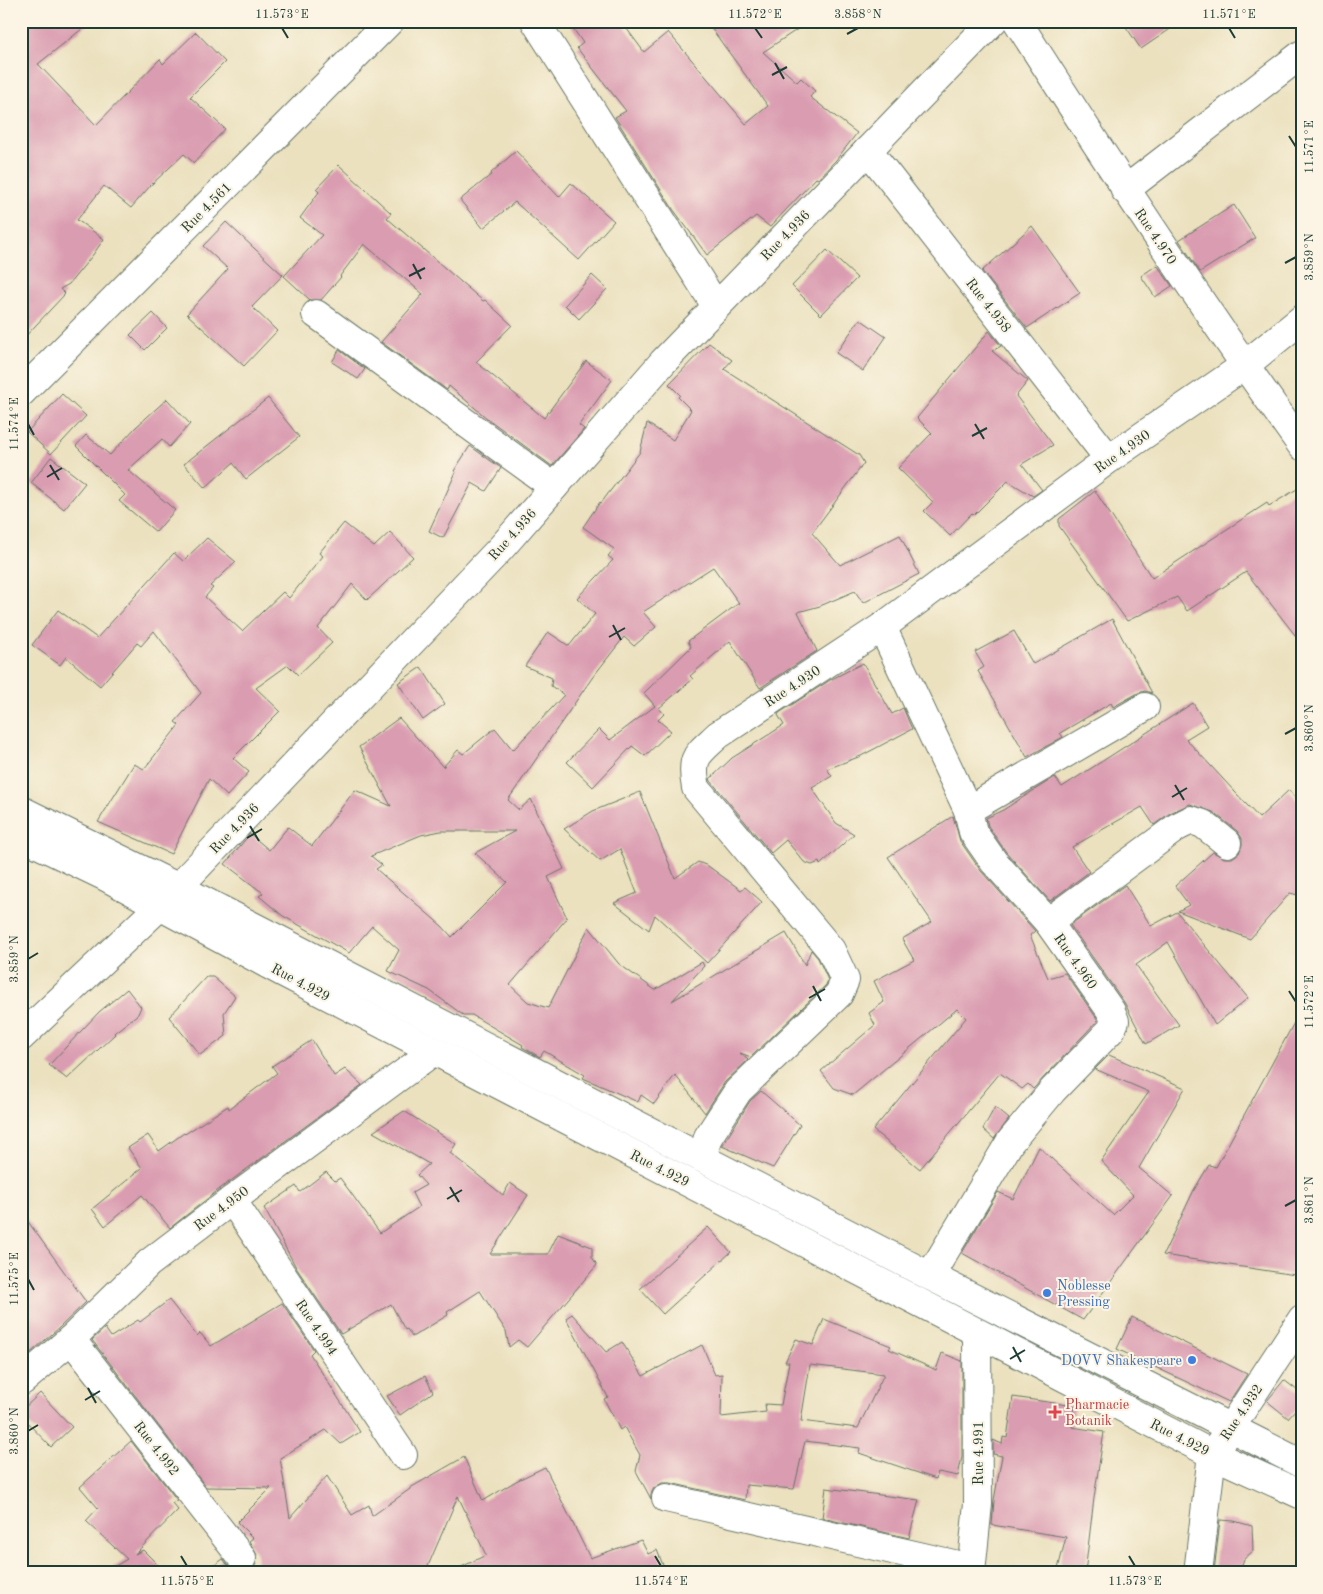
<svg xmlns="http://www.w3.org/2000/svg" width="1323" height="1594" font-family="'Old Standard TT',serif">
	<rect width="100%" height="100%" fill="#fcf5e5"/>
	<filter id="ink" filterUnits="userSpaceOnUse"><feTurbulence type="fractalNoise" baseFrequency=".02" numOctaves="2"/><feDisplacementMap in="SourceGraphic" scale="10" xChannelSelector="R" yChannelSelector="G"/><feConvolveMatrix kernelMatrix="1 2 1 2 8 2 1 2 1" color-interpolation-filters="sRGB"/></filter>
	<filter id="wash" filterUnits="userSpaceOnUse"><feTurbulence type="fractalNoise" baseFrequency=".0096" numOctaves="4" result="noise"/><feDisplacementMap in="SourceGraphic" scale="20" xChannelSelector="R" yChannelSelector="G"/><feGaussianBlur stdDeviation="1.12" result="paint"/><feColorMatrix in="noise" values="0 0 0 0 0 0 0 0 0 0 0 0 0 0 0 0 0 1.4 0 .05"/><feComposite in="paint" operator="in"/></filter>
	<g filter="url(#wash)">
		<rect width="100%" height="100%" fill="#ebe1bf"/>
		<g id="blocks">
			<!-- building -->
			<g fill="#da9cb1" fill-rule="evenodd">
				<polygon points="21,21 92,21 38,64 96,125 160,59 163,64 196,32 225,62 190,97 225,129 194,163 184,154 151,185 131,208 104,186 77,220 104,239 92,256 69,284 60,289 65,294 21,341"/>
				<polygon points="568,21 621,21 644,52 668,32 746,124 768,106 706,21 810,21 763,52 797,82 801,78 815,91 810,97 857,133 836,160 818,179 816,178 770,227 756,216 707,255 673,209 615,117 626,111 577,48 583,43"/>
				<polygon points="1122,21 1182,21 1141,49"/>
				<polygon points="516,151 559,197 571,183 614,221 579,260 515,202 483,228 460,200 492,174 491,173"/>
				<polygon points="339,165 391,213 387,218 483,301 485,300 512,325 476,362 544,418 586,361 612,380 579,425 584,429 552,466 488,419 449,386 447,390 381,342 423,294 364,244 340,276 341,277 321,300 310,300 284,276 322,235 300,218 319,192 316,189"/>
				<polygon points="1234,205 1255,238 1200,272 1179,240"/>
				<polygon points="226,222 283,275 252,307 277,331 244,366 187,314 228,269 203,246"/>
				<polygon points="1032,226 1080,293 1027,328 982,271"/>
				<polygon points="827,250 857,278 821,315 792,286"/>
				<polygon points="1157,265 1172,286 1155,297 1141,276"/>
				<polygon points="592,275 607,289 579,319 565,305"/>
				<polygon points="153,313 167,328 145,350 130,335"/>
				<polygon points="860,319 886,337 863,371 836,353"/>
				<polygon points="989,331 1001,346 992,351 1028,381 1016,396 1053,445 1022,464 1042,490 1033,496 1008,481 974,515 972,513 950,536 924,511 933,502 898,468 932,433 917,418"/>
				<path d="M709,343L732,360L724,369L859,455L864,463L812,533L840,565L900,535L919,574L863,603L855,591L820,606L798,612L817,651L760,688L730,641L690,676L693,679L659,708L664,714L658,720L671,731L645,756L632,746L593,787L567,762L599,729L610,740L655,706L644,693L691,647L688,641L739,603L713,567L643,612L656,627L634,646L624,637L592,678L508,800L519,810L531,799L564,869L548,877L567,918L510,985L528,1002L548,1008L589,927L619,964L655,990L702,962L704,966L672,1001L786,933L805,965L811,950L818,958L828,980L826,985L751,1057L740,1053L748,1060L725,1082L705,1113L675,1075L654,1104L641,1095L638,1102L583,1078L585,1075L544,1051L540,1057L522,1047L523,1045L472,1015H463L429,990L388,971L399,950L372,926L349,953L283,916L259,896L263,893L225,864L250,834L269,850L288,827L312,846L355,790L391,806L359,747L399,718L443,767L458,750L463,754L495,728L513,750L564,695L551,686L552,678L525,666L548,632L569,646L595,614L577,598L613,560L608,556L614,549L583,527L600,502L601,503L640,452L647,423L673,440L691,410L678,397L680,395L669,384ZM441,831H515L475,853L507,882L452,937L442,926L376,869L382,865L371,856L421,835Z"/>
				<polygon points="339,350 365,369 358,379 332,362"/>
				<polygon points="62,394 86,416 51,454 27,432"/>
				<polygon points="268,398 299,437 246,479 233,463 205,488 184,464"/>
				<polygon points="167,399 190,424 169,447 162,439 128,470 175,510 156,532 119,501 125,495 76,446 86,435 110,455 136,427"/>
				<polygon points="470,446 501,468 486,491 472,483 443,538 429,531 456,472 454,471"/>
				<polygon points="51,457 85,483 64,509 31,483"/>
				<polygon points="1302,486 1302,644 1246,572 1187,611 1177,597 1127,621 1059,526 1059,519 1095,491 1152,578 1267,503 1269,506"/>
				<polygon points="344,523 374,547 390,532 413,557 367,600 352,584 318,628 332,643 298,675 288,665 256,688 280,711 233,758 249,772 227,796 209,779 171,854 98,822 134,764 144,769 179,725 175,722 201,693 154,631 141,646 137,643 100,686 66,657 60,665 32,645 58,610 97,638 174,553 183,561 207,538 236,562 210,586 213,588 205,597 242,631 283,592 289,598 323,556 319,553"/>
				<polygon points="1112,619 1152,693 1145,691 1138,693 1113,707 1111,703 1060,733 1063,737 1027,757 978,671 984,667 975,652 1014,631 1033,664"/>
				<polygon points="863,663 892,714 903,708 912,729 861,756 827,769 832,776 812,788 836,823 854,834 820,865 819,862 812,865 804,862 786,840 771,853 711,781 710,779 732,758 784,725 778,715 779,713 830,680"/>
				<polygon points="421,667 445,704 423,720 398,683"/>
				<polygon points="1193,703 1207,726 1186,739 1259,818 1289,790 1302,807 1302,896 1290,893 1250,939 1178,911 1189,905 1175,886 1213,852 1224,858 1232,858 1239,853 1242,845 1242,838 1237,831 1213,812 1190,804 1170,813 1154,825 1142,807 1072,847 1089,872 1050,901 1006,852 988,826 986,818 1003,810 1055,777 1062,787"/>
				<polygon points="640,792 675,878 698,862 708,866 741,890 745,887 762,902 707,963 655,915 649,930 614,903 637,893 620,849 600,861 564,829 593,811"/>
				<polygon points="953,816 960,841 981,871 1035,931 1030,935 1048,978 1065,973 1098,1020 1033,1089 1028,1084 1022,1089 1000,1073 920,1169 873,1130 966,1018 957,1009 853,1095 834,1088 821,1071 875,1025 869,1013 884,1002 874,981 914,960 902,939 932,922 888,857"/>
				<polygon points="1125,885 1151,926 1177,912 1248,998 1215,1025 1168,942 1136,965 1179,1025 1146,1044 1124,1002 1070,925"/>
				<polygon points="206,977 213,977 235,996 224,1013 226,1036 200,1055 169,1017"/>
				<polygon points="127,989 141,1007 138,1014 114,1033 115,1034 67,1079 49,1065 99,1012"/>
				<polygon points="1302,1008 1302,1276 1163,1255 1194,1190 1209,1165 1216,1167"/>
				<polygon points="312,1040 334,1076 345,1069 362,1085 221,1188 170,1228 142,1195 105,1226 92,1209 142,1168 128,1148 148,1135 159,1151 184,1133 185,1134 228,1106 229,1109 277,1073 272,1066"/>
				<polygon points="1109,1055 1185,1088 1139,1168 1173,1196 1083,1320 962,1253 998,1192 1013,1199 1039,1147 1113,1215 1133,1195 1101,1161 1149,1092 1095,1069"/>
				<polygon points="761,1091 800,1125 773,1168 722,1146 750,1101"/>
				<polygon points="995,1107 1009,1119 994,1139 983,1129"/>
				<polygon points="404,1111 456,1144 450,1153 503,1195 510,1183 528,1195 490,1254 548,1254 558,1234 592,1247 592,1257 597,1265 527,1347 518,1340 509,1347 506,1331 480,1291 447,1312 448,1315 412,1337 407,1329 405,1330 391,1304 341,1334 297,1269 264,1208 296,1186 300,1192 326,1172 335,1181 340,1178 380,1233 419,1207 412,1193 426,1185 417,1175 429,1164 373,1132"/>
				<polygon points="21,1212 86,1302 60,1327 28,1355 21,1348"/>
				<polygon points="708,1227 731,1252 663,1314 640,1289"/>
				<polygon points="169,1300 197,1336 200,1333 211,1346 282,1303 314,1350 310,1354 360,1432 341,1444 326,1430 280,1458 290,1518 327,1476 352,1515 369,1505 372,1516 410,1489 410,1488 464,1457 483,1501 516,1481 545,1467 590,1558 641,1540 648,1554 657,1550 666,1573 449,1573 486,1555 458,1496 425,1573 246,1573 252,1570 256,1564 257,1555 249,1541 253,1538 237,1522 271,1488 206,1487 92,1340 105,1328 111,1337 138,1320 140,1322"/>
				<path d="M572,1314L606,1352L622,1342L643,1376L702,1345L715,1375L722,1374L721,1417L766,1412L765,1404L781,1405L789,1362H785L796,1339L813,1345L824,1319L891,1346L889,1349L936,1370L942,1353L962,1361V1457L958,1476L938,1472L936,1479L859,1453L860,1448L805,1441L794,1489L746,1485L745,1500L670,1483H662L654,1488L651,1494V1499L636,1471L640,1455L624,1427L620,1430L604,1399L608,1397L566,1318ZM810,1365L884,1374L858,1428L801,1421Z"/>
				<polygon points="1132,1317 1247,1374 1229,1402 1117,1349"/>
				<polygon points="425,1376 433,1392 400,1415 387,1396"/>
				<polygon points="1284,1380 1302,1394 1302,1402 1288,1418 1267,1401"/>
				<polygon points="40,1393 72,1427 51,1447 21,1416 21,1411"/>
				<polygon points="1013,1397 1075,1406 1072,1427 1104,1432 1094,1498 1085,1573 1057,1573 1066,1537 992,1525 994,1500 1002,1456 993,1454 993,1440 1002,1444 1003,1437 1007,1438"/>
				<polygon points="131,1441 177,1500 172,1503 178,1510 135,1554 143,1550 166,1573 104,1573 127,1559 86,1521 98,1508 80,1487"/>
				<polygon points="826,1488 919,1500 909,1538 822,1518"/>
				<polygon points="1220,1520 1234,1521 1252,1526 1253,1551 1244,1559 1239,1573 1214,1572"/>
				<polygon points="223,1559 230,1568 238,1573 204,1573"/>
			</g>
		</g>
	</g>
	<g filter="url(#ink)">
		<use href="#blocks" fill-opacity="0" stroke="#667665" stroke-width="1"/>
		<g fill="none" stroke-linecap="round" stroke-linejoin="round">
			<!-- minor casing -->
			<g stroke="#667665" stroke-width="30">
				<g id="minor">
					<polyline points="535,21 716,306"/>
					<path d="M1017,21C1109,165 1202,307 1302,446"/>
					<polyline points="868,150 1109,459"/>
					<polyline points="1125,190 1302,54"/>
					<polyline points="316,314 554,487"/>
					<polyline points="882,627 968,810 973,832 994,862 1048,922 1111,1011 1115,1021 1111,1030 1053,1090 1010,1142 930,1276"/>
					<polyline points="968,810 1145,707"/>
					<polyline points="1048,922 1177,827 1191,820 1203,824 1227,843"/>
					<polyline points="21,1037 160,906 501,548 663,362 993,21"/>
					<path d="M702,1158L708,1137L738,1091L839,994L845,980L831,950L696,788C690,756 697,755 718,735L882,627L1109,459L1244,366L1302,319"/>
					<polyline points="232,1200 403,1455"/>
					<polyline points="71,1339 242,1558"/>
					<polyline points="22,1381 71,1339 149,1263 232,1200 434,1051"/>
					<polyline points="666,1498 971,1568"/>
					<polyline points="971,1573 978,1504 977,1333"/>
					<polyline points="1198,1573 1212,1454 1231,1427 1302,1319"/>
				</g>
			</g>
			<!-- secondary casing -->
			<g stroke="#667665" stroke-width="30">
				<polyline id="secondary" points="21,393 390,21"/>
			</g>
			<!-- primary casing -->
			<g stroke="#667665" stroke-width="30">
				<g id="primary">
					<polyline points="21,810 177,887 930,1276 1302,1464"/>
					<polyline points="21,836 106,877 282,972 1212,1454 1302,1495"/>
				</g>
			</g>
			<!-- minor -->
			<use href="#minor" stroke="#fff" stroke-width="28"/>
			<!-- secondary -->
			<use href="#secondary" stroke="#fff" stroke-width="28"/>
			<!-- primary -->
			<use href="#primary" stroke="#fff" stroke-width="28"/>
		</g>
	</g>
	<!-- ticks -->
	<path fill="none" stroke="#1f3d34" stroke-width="2" d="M282,28L288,38M755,28L762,38M1229,28L1235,38M847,34L858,28M775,63L784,79M772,75L787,67M1289,136L1296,147M1285,263L1296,257M413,264L421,279M409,276L425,268M28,424L34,435M975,424L984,439M972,436L987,428M50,465L59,480M47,477L62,468M613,625L621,640M609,637L625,628M1285,734L1296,728M1175,785L1184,800M1172,797L1187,788M250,826L259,841M247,838L262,829M28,959L38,953M813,986L821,1001M1289,991L1296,1002M809,998L825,989M450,1187L459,1202M447,1199L462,1190M1285,1206L1296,1200M28,1279L34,1290M1013,1347L1021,1362M1010,1359L1025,1350M88,1388L96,1403M85,1400L100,1391M28,1431L38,1425M181,1556L187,1566M655,1556L661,1566M1129,1556L1135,1566"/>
	<!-- markers -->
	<g fill="#3f7fe0" stroke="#fcf5e5" stroke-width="2">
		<circle cx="1047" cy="1293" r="5"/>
		<circle cx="1192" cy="1360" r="5"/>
	</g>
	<path fill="#e0444e" stroke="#fcf5e5" stroke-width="2" d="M1052.5 1404.5h5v5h5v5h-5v5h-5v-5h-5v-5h5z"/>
	<g text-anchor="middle" stroke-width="4" stroke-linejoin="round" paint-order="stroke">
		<!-- street labels -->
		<g font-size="14" fill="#1f3d34" stroke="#fcf5e5">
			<text transform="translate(206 207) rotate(-45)" y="5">Rue 4.561</text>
			<text transform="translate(785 235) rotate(-46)" y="5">Rue 4.936</text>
			<text transform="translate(1156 236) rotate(56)" y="5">Rue 4.970</text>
			<text transform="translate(989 305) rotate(52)" y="5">Rue 4.958</text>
			<text transform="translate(1122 451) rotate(-35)" y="5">Rue 4.930</text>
			<text transform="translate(512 534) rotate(-48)" y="5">Rue 4.936</text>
			<text transform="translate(792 686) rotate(-33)" y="5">Rue 4.930</text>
			<text transform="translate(234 828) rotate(-46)" y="5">Rue 4.936</text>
			<text transform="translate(1076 961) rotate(55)" y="5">Rue 4.960</text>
			<text transform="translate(301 982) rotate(28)" y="5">Rue 4.929</text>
			<text transform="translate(660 1168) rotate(27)" y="5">Rue 4.929</text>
			<text transform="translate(221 1208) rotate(-37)" y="5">Rue 4.950</text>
			<text transform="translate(317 1327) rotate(56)" y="5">Rue 4.994</text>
			<text transform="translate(1241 1412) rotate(-56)" y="5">Rue 4.932</text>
			<text transform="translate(1180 1437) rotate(27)" y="5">Rue 4.929</text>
			<text transform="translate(157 1448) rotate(52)" y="5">Rue 4.992</text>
			<text transform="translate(978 1453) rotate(-90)" y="5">Rue 4.991</text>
		</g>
		<!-- shop labels -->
		<g font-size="14" fill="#366cbe" stroke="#fcf5e5" text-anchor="start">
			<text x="1057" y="1290">Noblesse<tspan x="1057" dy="16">Pressing</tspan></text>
			<text x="1182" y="1365" text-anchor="end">DOVV Shakespeare</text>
		</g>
		<!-- health labels -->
		<g font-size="14" fill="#be3a42" stroke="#fcf5e5" text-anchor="start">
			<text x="1065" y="1409">Pharmacie<tspan x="1065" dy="16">Botanik</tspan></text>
		</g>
	</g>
	<!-- margin -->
	<rect width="1323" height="1594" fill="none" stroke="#fcf5e5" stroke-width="55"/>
	<rect x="28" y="28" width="1268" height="1538" fill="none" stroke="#1f3d34" stroke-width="2"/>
	<g font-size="12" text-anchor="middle" fill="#1f3d34">
		<text x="282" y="18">11.573°E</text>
		<text x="755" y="18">11.572°E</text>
		<text x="858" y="18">3.858°N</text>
		<text x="1229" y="18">11.571°E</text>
		<text transform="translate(1309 147) rotate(-90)" y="4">11.571°E</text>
		<text transform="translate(1309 257) rotate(-90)" y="4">3.859°N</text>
		<text transform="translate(14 424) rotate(-90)" y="4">11.574°E</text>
		<text transform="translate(1309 728) rotate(-90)" y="4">3.860°N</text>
		<text transform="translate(14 959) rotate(-90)" y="4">3.859°N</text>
		<text transform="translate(1309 1002) rotate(-90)" y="4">11.572°E</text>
		<text transform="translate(1309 1200) rotate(-90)" y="4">3.861°N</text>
		<text transform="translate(14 1279) rotate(-90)" y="4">11.575°E</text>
		<text transform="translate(14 1431) rotate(-90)" y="4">3.860°N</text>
		<text x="187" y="1585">11.575°E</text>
		<text x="661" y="1585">11.574°E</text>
		<text x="1135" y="1585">11.573°E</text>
	</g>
</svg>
